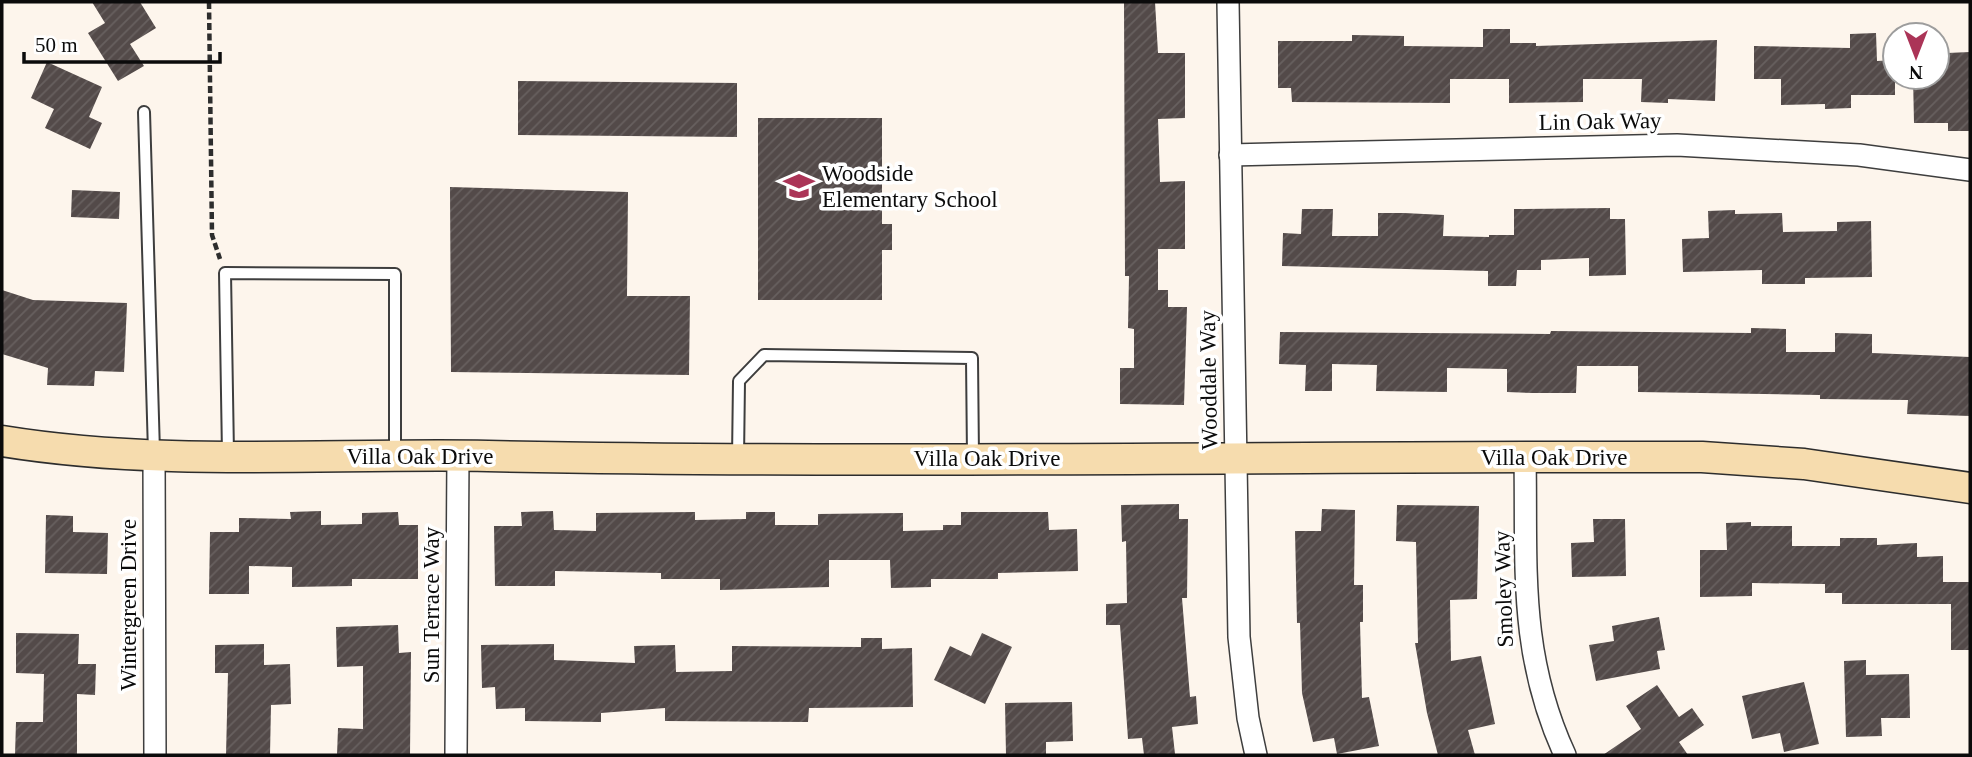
<svg xmlns="http://www.w3.org/2000/svg" width="1972" height="757" font-family="'Times New Roman',serif">
	<defs>
		<pattern id="building-hatch" width="6" height="6" patternUnits="userSpaceOnUse" patternTransform="scale(1.75)"><rect width="6" height="6" fill="#534a49"/><path d="M-1 1l2-2M0 6l6-6M5 7l2-2" fill="none" stroke="#67605f"/></pattern>
	</defs>
	<rect width="100%" height="100%" fill="#fdf5ec"/>
	<!-- building -->
	<g fill="url(#building-hatch)">
		<polygon points="92,2 140,2 156,28 130,44 144,66 118,81 88,33 105,23"/>
		<polygon points="1124,2 1155,2 1158,53 1185,53 1185,118 1158,119 1160,182 1185,181 1185,249 1158,249 1158,290 1168,290 1168,307 1187,307 1184,405 1120,404 1120,368 1134,368 1134,329 1128,328 1129,276 1125,276"/>
		<polygon points="1483,29 1510,29 1510,43 1536,43 1536,46 1717,40 1715,101 1668,99 1668,103 1641,102 1642,79 1583,79 1583,102 1509,103 1509,79 1450,79 1450,103 1292,102 1291,88 1278,88 1278,41 1352,41 1352,35 1404,36 1404,46 1483,47"/>
		<polygon points="1876,33 1877,61 1895,60 1895,95 1851,95 1851,108 1825,109 1825,104 1781,105 1781,79 1754,79 1754,46 1850,48 1850,34"/>
		<polygon points="1970,52 1970,131 1948,131 1948,123 1914,123 1913,77 1937,77 1937,60 1947,60 1947,53"/>
		<polygon points="47,62 102,87 89,117 102,123 90,149 45,128 54,109 31,98"/>
		<polygon points="518,81 737,83 737,137 518,135"/>
		<polygon points="758,118 882,118 882,224 892,224 892,250 882,250 882,300 758,300"/>
		<polygon points="450,187 628,192 627,296 690,296 689,375 451,372"/>
		<polygon points="72,190 120,192 119,219 71,217"/>
		<polygon points="1610,208 1610,219 1625,219 1626,275 1589,276 1589,258 1541,260 1541,270 1517,270 1516,286 1488,286 1488,271 1282,266 1283,233 1301,234 1302,209 1333,209 1332,236 1378,236 1378,213 1404,213 1444,215 1443,236 1489,237 1489,235 1514,235 1514,209"/>
		<polygon points="1735,210 1735,214 1782,213 1783,232 1837,231 1837,222 1871,221 1872,277 1805,278 1805,284 1762,284 1762,270 1683,272 1682,239 1709,238 1708,211"/>
		<polygon points="2,290 33,300 127,303 124,372 95,371 94,386 47,385 48,368 2,354"/>
		<polygon points="1751,328 1786,329 1786,352 1835,352 1835,333 1872,334 1872,353 1970,357 1970,416 1907,414 1908,400 1820,399 1820,395 1638,392 1638,366 1577,366 1576,393 1533,393 1507,392 1507,369 1447,368 1447,392 1376,391 1377,365 1332,364 1332,391 1305,391 1306,365 1279,364 1280,332 1550,334 1551,331 1751,333"/>
		<polygon points="1179,504 1179,519 1188,519 1187,598 1182,598 1190,697 1196,696 1198,724 1172,727 1175,754 1144,755 1142,738 1128,739 1120,625 1106,625 1106,604 1127,603 1126,541 1122,542 1121,505"/>
		<polygon points="1397,505 1479,506 1477,599 1450,600 1451,661 1481,656 1495,724 1468,730 1475,755 1438,755 1427,713 1415,643 1418,643 1416,542 1396,541"/>
		<polygon points="1322,509 1355,510 1354,585 1363,585 1363,622 1360,622 1362,698 1369,697 1379,746 1337,754 1334,738 1313,742 1302,693 1300,623 1297,623 1295,531 1321,531"/>
		<polygon points="321,511 321,525 362,524 362,513 398,512 399,525 418,525 418,579 352,579 352,586 292,587 292,567 249,566 249,594 209,594 210,532 239,532 239,518 291,519 290,512"/>
		<polygon points="553,511 554,530 596,531 596,513 695,512 695,520 746,519 746,512 775,512 775,525 818,525 818,514 903,513 903,531 943,530 943,525 961,525 961,512 1048,512 1049,530 1077,529 1078,571 998,573 998,579 931,579 931,587 891,588 890,560 829,560 829,587 720,590 720,579 661,579 661,573 555,571 555,586 495,586 494,526 522,526 521,512"/>
		<polygon points="46,515 73,516 73,532 108,533 107,574 45,573"/>
		<polygon points="1593,519 1625,519 1626,576 1572,577 1571,543 1594,542"/>
		<polygon points="1751,522 1751,526 1792,526 1792,546 1840,546 1840,538 1877,538 1877,545 1917,543 1917,557 1943,556 1943,582 1970,582 1970,650 1951,650 1951,604 1842,604 1842,593 1825,593 1825,584 1752,583 1752,596 1700,597 1700,550 1727,550 1726,523"/>
		<polygon points="1659,617 1665,650 1657,651 1660,669 1596,681 1589,645 1614,641 1612,626"/>
		<polygon points="398,625 399,653 411,652 410,755 337,755 338,728 363,729 363,666 337,667 336,627"/>
		<polygon points="16,633 79,634 78,664 96,664 95,695 77,694 77,755 15,755 16,722 43,722 44,674 16,673"/>
		<polygon points="982,633 1012,647 985,704 934,680 950,646 971,656"/>
		<polygon points="861,638 882,638 882,649 912,648 913,707 809,708 808,722 665,721 665,708 601,713 601,722 525,721 525,708 496,709 495,687 482,688 481,645 554,644 554,660 635,663 634,646 675,645 676,672 732,671 732,646 861,647"/>
		<polygon points="264,644 264,665 290,664 291,704 271,705 270,755 226,755 228,673 215,673 215,645"/>
		<polygon points="1866,660 1866,675 1909,674 1910,718 1881,718 1882,736 1846,737 1844,661"/>
		<polygon points="1804,682 1819,744 1784,752 1780,733 1752,739 1742,696"/>
		<polygon points="1657,685 1679,717 1692,708 1704,725 1679,742 1688,755 1603,755 1641,729 1626,706"/>
		<polygon points="1072,702 1073,741 1046,742 1046,755 1006,755 1005,703"/>
	</g>
	<g fill="none" stroke-linecap="round" stroke-linejoin="round">
		<!-- lane casing -->
		<g stroke="#3e3e3e" stroke-width="14">
			<g id="lane">
				<polyline points="144,112 154,452"/>
				<polyline points="228,454 225,273 395,274 395,453"/>
				<polyline points="738,458 739,381 764,355 972,358 973,457"/>
			</g>
		</g>
		<!-- street casing -->
		<g stroke="#3e3e3e" stroke-width="24">
			<g id="street">
				<polyline points="1228,2 1239,637 1248,718 1256,755"/>
				<polyline points="1230,155 1677,145 1859,155 1970,170"/>
				<polyline points="154,455 155,755"/>
				<path d="M1525,457C1527,566 1518,653 1565,755"/>
				<polyline points="456,755 458,455"/>
			</g>
		</g>
		<!-- secondary casing -->
		<g stroke="#2d2d2d" stroke-width="33">
			<path id="secondary" d="M2,441C162,467 326,453 488,456C892,464 1297,456 1702,457L1804,464L1970,488"/>
		</g>
		<!-- path -->
		<polyline stroke="#2d2d2d" stroke-width="4.5" stroke-dasharray="7 3.5" stroke-linecap="butt" points="209,2 212,235 220,259"/>
		<!-- lane -->
		<use href="#lane" stroke="#fff" stroke-width="10"/>
		<!-- street -->
		<use href="#street" stroke="#fff" stroke-width="21"/>
		<!-- secondary -->
		<use href="#secondary" stroke="#f6dcae" stroke-width="30"/>
	</g>
	<!-- icons -->
	<defs>
		<g id="school-bare" transform="scale(2.415)"><path d="M0-5L7-2L0 1L-7-2ZM-4 1L0 2.5L4 1V4Q0 6-4 4Z" fill="#ab3457" stroke="#fff" stroke-width="2.5" paint-order="stroke"/></g>
	</defs>
	<g fill-rule="evenodd">
		<use href="#school-bare" x="799" y="186"/>
	</g>
	<g text-anchor="middle" stroke-width="7" stroke-linejoin="round" paint-order="stroke">
		<!-- street labels -->
		<g font-size="23" fill="#0b0b0b" stroke="#fff">
			<text transform="translate(1600 121) rotate(-1)" y="8">Lin Oak Way</text>
			<text transform="translate(1208 380) rotate(-91)" y="8">Wooddale Way</text>
			<text x="420" y="464">Villa Oak Drive</text>
			<text x="1554" y="465">Villa Oak Drive</text>
			<text x="987" y="466">Villa Oak Drive</text>
			<text transform="translate(1503 589) rotate(-92)" y="8">Smoley Way</text>
			<text transform="translate(128 605) rotate(-90)" y="8">Wintergreen Drive</text>
			<text transform="translate(431 605) rotate(-90)" y="8">Sun Terrace Way</text>
		</g>
		<!-- poi labels -->
		<g font-size="23" fill="#0b0b0b" stroke="#fff" text-anchor="start">
			<text x="822" y="181">Woodside<tspan x="822" dy="26">Elementary School</tspan></text>
		</g>
	</g>
	<!-- border -->
	<rect width="1972" height="757" fill="none" stroke="#0b0b0b" stroke-width="7"/>
	<!-- north arrow -->
	<g transform="translate(1916 56) rotate(180)"><circle r="33" fill="#ffffff" stroke="#9d9d9d" stroke-width="2"/>
	<path d="M0-5L12 26L0 18L-12 26Z" fill="#ab3457"/>
	<text y="-10" font-size="19" font-weight="bold" text-anchor="middle" fill="#0b0b0b">N</text>
	</g>
	<!-- scale -->
	<path d="M24 52v10h196v-10" fill="none" stroke="#0b0b0b" stroke-width="3.5"/>
	<text x="35" y="52" font-size="21" fill="#0b0b0b" stroke="#ffffff" stroke-width="5" paint-order="stroke">50 m</text>
</svg>
